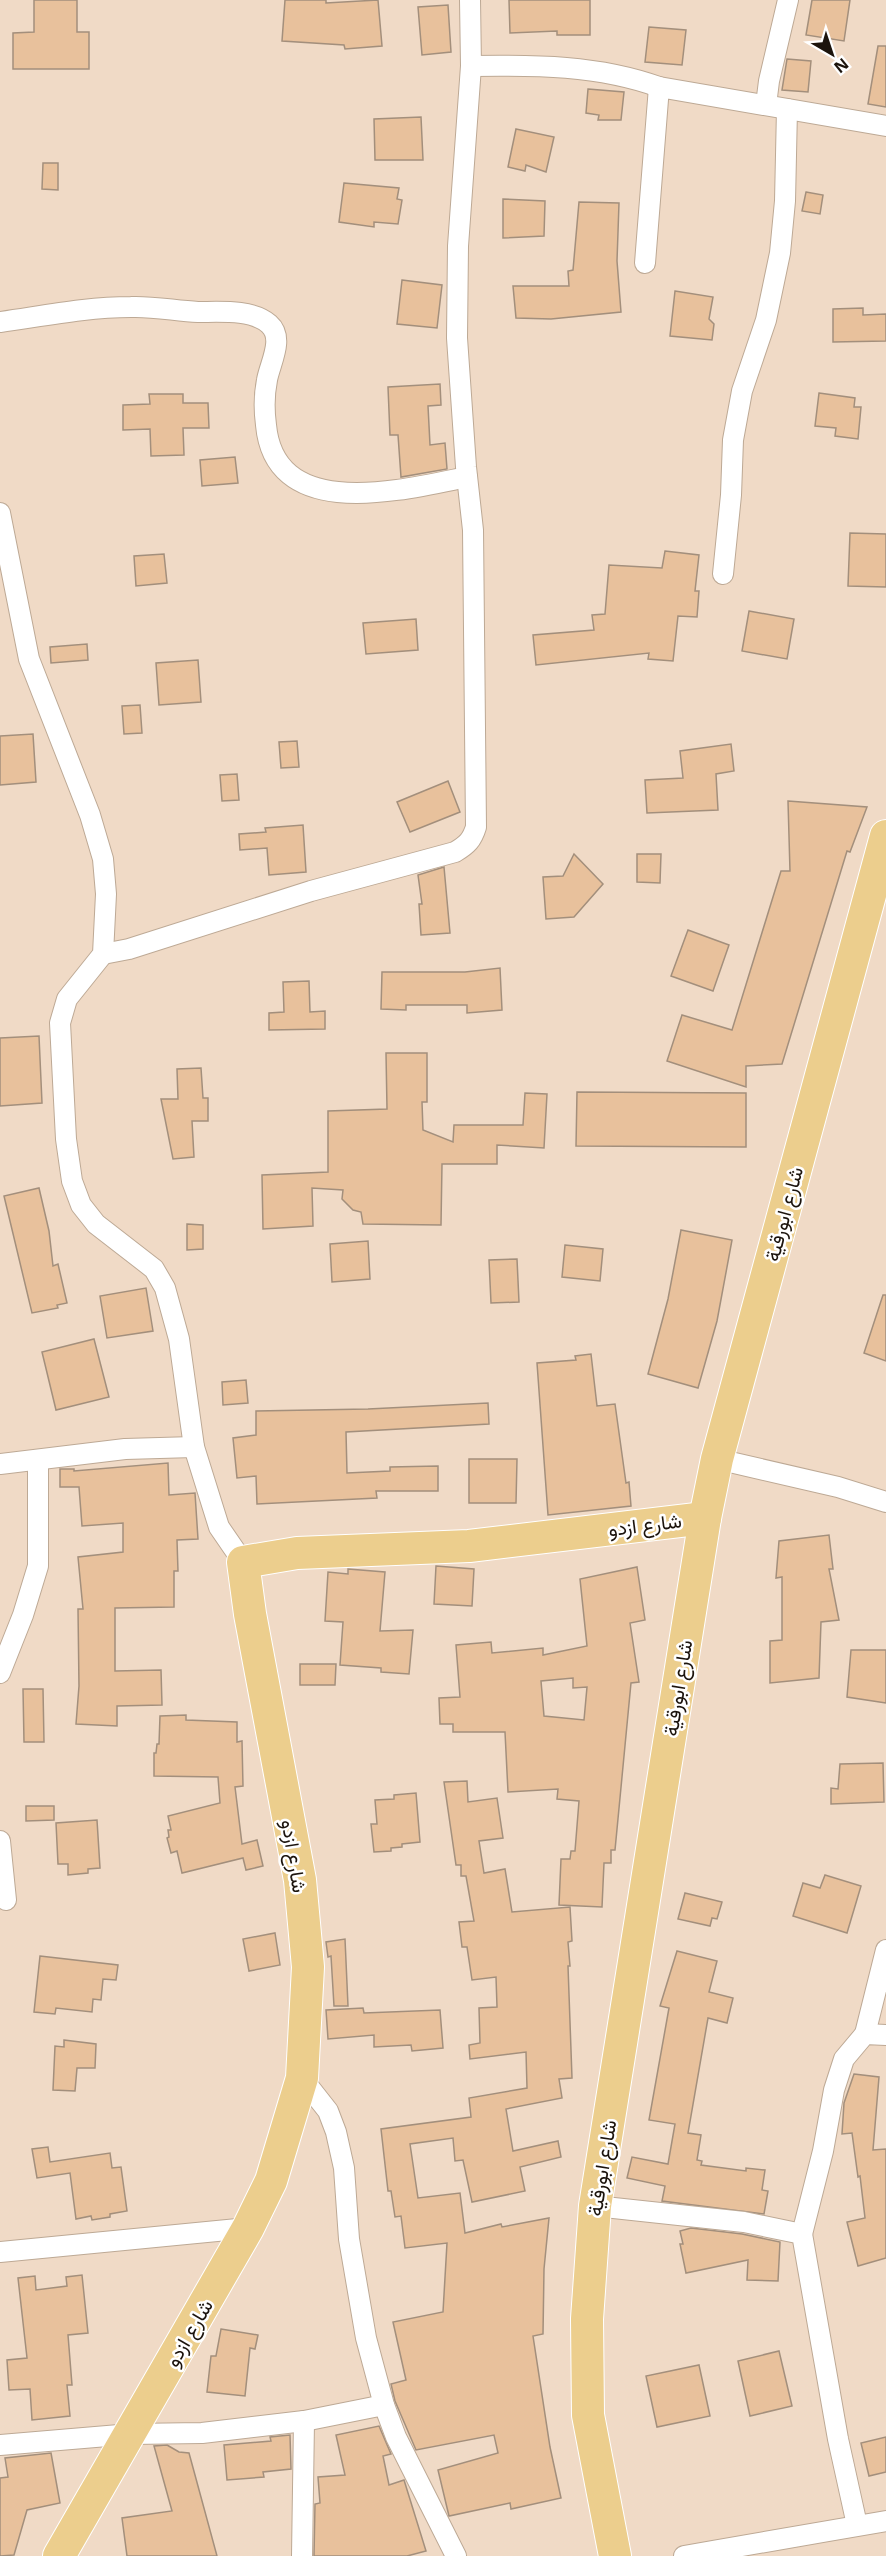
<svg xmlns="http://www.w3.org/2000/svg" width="886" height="2556" font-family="'Noto Sans',Vazirmatn,sans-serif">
	<rect width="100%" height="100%" fill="#f0dac6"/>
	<!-- building -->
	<g fill="#e8c19c" stroke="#a38f7c" stroke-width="1.5" fill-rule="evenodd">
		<polygon points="34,0 77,0 77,32 89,32 89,69 13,69 13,33 34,32"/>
		<polygon points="285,0 326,0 326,3 378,0 382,46 345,49 344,45 282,41"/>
		<polygon points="509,0 590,0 590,35 557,35 557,31 510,33"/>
		<polygon points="812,0 850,0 844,41 806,35"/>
		<polygon points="448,5 451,52 422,55 418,7"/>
		<polygon points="649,27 686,30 682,65 645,62"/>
		<polygon points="878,46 886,46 886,107 868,104"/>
		<polygon points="787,59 811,61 808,92 782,90"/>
		<polygon points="588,89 624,92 621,120 598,120 599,115 586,113"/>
		<polygon points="421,117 423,160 375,160 374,119"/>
		<polygon points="516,129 554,137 546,172 526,165 525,171 508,167"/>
		<polygon points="43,163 58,163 58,190 42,189"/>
		<polygon points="344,183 399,188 397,199 402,200 398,224 374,222 374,227 339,222"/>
		<polygon points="806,192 823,195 820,214 802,211"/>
		<polygon points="503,199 545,201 544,236 503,238"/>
		<polygon points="579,202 619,203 617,261 621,312 551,319 516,318 513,286 569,286 568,271 573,270"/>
		<polygon points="402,280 442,285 437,328 397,324"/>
		<polygon points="675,291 713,297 709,319 714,324 712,340 670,336"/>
		<polygon points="863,308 863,315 886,314 886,341 833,342 833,309"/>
		<polygon points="440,384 441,405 428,406 430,445 445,443 447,469 401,477 398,435 390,435 388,387"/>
		<polygon points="819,393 855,398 854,407 861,407 858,439 835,436 836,428 815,426"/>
		<polygon points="149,394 183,394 183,403 208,403 209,428 183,428 184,455 151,456 150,429 123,430 123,405 150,404"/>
		<polygon points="235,457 238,483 202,486 200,460"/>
		<polygon points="850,533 886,534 886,587 848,586"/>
		<polygon points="665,551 699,555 695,591 699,591 697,617 678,616 673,661 648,659 649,653 536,665 533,635 594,630 592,615 605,614 609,565 662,568"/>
		<polygon points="164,554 167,583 136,586 134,556"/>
		<polygon points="749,611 794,619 787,659 742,651"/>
		<polygon points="416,619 418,650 366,654 363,623"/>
		<polygon points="87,644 88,660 51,663 50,647"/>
		<polygon points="198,660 201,702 159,705 156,663"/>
		<polygon points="140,705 142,733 124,734 122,706"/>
		<polygon points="33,734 36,782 0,785 0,736"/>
		<polygon points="297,741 299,767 281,768 279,742"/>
		<polygon points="731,744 734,771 716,774 718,810 647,813 645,780 683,778 680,751"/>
		<polygon points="237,774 239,800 222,801 220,775"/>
		<polygon points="448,781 460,812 410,832 397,802"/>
		<polygon points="788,801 867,807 850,852 847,851 782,1064 746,1066 746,1087 667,1061 682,1015 732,1030 781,871 790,871"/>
		<polygon points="303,825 306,872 269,875 267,848 240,850 239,834 266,832 265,828"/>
		<polygon points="574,854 603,884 574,917 546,919 543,877 563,876"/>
		<polygon points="637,854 661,854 660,883 637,882"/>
		<polygon points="444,867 450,933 421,935 419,904 422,904 418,875"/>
		<polygon points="688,930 729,945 713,991 671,976"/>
		<polygon points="500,968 502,1010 467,1013 467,1005 406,1005 406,1010 381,1009 382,972 465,972"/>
		<polygon points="309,981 310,1012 325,1011 325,1029 269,1030 269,1013 284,1012 283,982"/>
		<polygon points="39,1036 42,1103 0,1106 0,1038"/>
		<polygon points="386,1053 427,1053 427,1102 422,1102 423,1130 453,1142 454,1125 523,1125 525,1093 547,1094 544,1148 497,1145 497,1164 442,1164 441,1225 363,1224 361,1212 353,1210 342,1199 343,1190 312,1188 313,1226 263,1229 262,1175 328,1172 328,1111 387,1109"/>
		<polygon points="201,1068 203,1098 208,1098 208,1121 192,1121 194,1157 173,1159 161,1099 178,1099 177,1069"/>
		<polygon points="577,1092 746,1093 746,1147 576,1146"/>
		<polygon points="39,1188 49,1231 53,1266 58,1264 67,1303 57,1305 58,1308 32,1313 4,1196"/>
		<polygon points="187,1224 203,1225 203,1249 187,1250"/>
		<polygon points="681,1230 732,1240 717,1321 698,1388 648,1374 668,1299"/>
		<polygon points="368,1241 370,1279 332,1282 330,1244"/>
		<polygon points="565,1245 603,1249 600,1281 562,1277"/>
		<polygon points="517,1259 519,1302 491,1303 489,1260"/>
		<polygon points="146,1288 153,1331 107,1338 100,1296"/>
		<polygon points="883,1295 886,1295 886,1361 864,1353"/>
		<polygon points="94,1339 109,1397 56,1410 42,1352"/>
		<polygon points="591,1354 597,1406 615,1404 626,1483 629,1482 631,1506 548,1515 537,1363 576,1360 575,1356"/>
		<polygon points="246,1380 248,1403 223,1405 222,1382"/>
		<polygon points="488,1403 489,1424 346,1432 347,1473 390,1471 390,1467 438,1466 438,1491 376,1491 377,1498 257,1504 256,1476 237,1478 233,1438 256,1435 256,1411 368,1409"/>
		<polygon points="469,1459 517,1459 516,1503 469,1503"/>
		<polygon points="168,1463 169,1495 195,1493 198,1539 177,1540 178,1571 174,1571 174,1607 115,1608 115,1671 161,1670 162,1705 117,1706 117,1726 76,1724 79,1686 78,1609 83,1609 78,1557 123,1552 123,1523 82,1526 79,1487 60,1487 60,1469 74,1469 74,1471"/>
		<polygon points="829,1535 833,1569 829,1569 839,1620 821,1622 819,1678 770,1683 770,1641 782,1640 782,1577 776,1578 779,1541"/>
		<polygon points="436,1566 474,1569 472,1606 434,1604"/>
		<path d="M637,1567L645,1620L630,1623L639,1682L631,1683L615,1850H611V1863H604L602,1907L559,1905L561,1859H570L571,1851H575L579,1801L557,1799L558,1789L508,1792L505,1732H453V1724H440L439,1698L460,1697L456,1645L491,1642L492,1653L543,1648V1655L587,1646L580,1579ZM573,1678V1688L587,1687L584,1720L544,1716L541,1681Z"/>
		<polygon points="348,1569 385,1572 380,1631 413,1630 409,1674 381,1672 381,1668 340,1665 343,1622 325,1621 328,1572 348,1574"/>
		<polygon points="851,1650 886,1650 886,1703 847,1697"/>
		<polygon points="300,1664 336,1664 335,1685 300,1685"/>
		<polygon points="23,1689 43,1689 44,1742 24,1742"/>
		<polygon points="186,1715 186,1720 237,1722 237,1742 242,1741 243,1786 235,1787 242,1844 257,1840 263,1866 246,1870 243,1858 182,1873 177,1851 171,1853 167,1838 169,1837 168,1830 171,1830 168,1816 220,1803 218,1777 154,1776 154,1753 156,1753 157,1744 159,1744 160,1716"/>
		<polygon points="883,1763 884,1802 831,1804 831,1788 838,1789 840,1764"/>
		<polygon points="467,1781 468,1802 497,1798 503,1838 479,1841 484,1873 505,1869 512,1912 570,1907 572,1941 568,1942 570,1966 568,1966 572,2078 559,2079 562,2098 506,2109 513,2151 558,2141 561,2157 520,2167 525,2191 472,2202 463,2160 455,2161 453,2138 410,2144 418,2198 460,2193 465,2233 501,2224 502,2227 549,2218 544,2269 543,2334 533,2336 550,2447 561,2498 511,2509 510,2503 449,2516 438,2470 498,2453 494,2435 416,2450 395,2401 391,2384 406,2380 393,2322 443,2312 447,2243 405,2248 401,2216 395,2217 391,2191 388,2191 381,2129 471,2117 469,2098 527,2088 526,2052 470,2059 469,2045 480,2043 479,2008 497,2007 496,1977 472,1980 467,1947 462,1947 459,1922 474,1921 466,1876 461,1876 461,1865 456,1865 444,1782"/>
		<polygon points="416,1793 420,1842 402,1844 402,1847 391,1848 391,1851 374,1852 371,1824 377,1824 375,1800 394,1799 394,1795"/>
		<polygon points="26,1806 54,1806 54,1820 26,1821"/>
		<polygon points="97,1820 100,1868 88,1869 88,1873 68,1875 68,1864 58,1864 56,1823"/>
		<polygon points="825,1875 861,1886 847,1933 793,1916 803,1883 820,1888"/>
		<polygon points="685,1893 722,1902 717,1919 712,1918 710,1926 678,1919"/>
		<polygon points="275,1933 280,1965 249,1971 243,1939"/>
		<polygon points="345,1939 348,2006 334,2006 331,1956 328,1957 326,1942"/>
		<polygon points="677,1951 717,1961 709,1992 733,1998 727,2023 708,2018 688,2133 701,2135 697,2160 702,2161 701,2165 746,2171 746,2168 765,2170 762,2190 768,2191 764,2214 662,2201 665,2186 627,2178 632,2157 668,2164 675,2124 649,2120 669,2008 660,2006"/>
		<polygon points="40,1956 118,1965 116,1980 103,1979 101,2000 93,1999 92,2012 56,2008 55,2014 34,2012"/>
		<polygon points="363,2008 364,2013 440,2010 443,2048 412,2051 411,2045 374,2047 374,2035 328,2039 326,2010"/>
		<polygon points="64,2040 96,2044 95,2068 77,2068 75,2091 53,2090 55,2046 64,2047"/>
		<polygon points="854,2074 879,2077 873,2150 886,2149 886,2258 858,2266 847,2222 865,2218 860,2176 858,2177 852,2133 842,2134 844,2103"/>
		<polygon points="48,2147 50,2162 110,2153 112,2168 121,2167 127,2211 110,2214 110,2217 92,2220 91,2216 76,2219 70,2173 37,2178 32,2149"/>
		<polygon points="691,2228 742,2234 780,2242 778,2281 747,2280 748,2260 686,2273 680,2244 683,2244 680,2231"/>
		<polygon points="82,2275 88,2333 68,2335 72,2385 67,2385 70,2416 32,2420 30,2389 9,2390 7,2360 27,2358 18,2278 35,2276 36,2290 67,2286 66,2277"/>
		<polygon points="221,2329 258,2335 255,2349 250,2348 245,2396 207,2392 211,2356 216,2356"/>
		<polygon points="779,2351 792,2406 750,2416 738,2361"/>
		<polygon points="699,2365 710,2416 657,2427 646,2376"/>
		<polygon points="379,2426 391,2454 383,2456 389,2485 404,2480 426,2551 407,2556 314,2556 315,2504 320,2503 318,2477 345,2475 336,2435"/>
		<polygon points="290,2435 291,2469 263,2472 264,2477 227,2480 224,2445 271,2441 270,2437"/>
		<polygon points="886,2437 886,2472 869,2476 861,2443"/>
		<polygon points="167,2445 179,2452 189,2453 217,2556 127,2556 122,2518 172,2511 154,2446"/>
		<polygon points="51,2453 60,2503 27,2510 14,2555 0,2556 0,2478 8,2477 5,2458"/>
	</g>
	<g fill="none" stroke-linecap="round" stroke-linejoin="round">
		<!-- minor casing -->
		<g stroke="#bda995" stroke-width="22">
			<g id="minor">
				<path d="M471,66C535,65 598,65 659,87"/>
				<polyline points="766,105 769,81 788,0"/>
				<polyline points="645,263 659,87 886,126"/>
				<path d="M0,322C43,316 87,307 131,307C153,306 176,311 198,312C219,312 252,309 269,324C285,338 270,363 267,380C264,395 264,410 266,425C275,523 402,490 467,477"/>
				<polyline points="0,513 29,659 90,815 103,859 106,894 103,954 67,999 60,1023 66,1139 72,1181 81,1205 96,1224 154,1269 165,1288 179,1339 194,1447 219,1527 243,1562"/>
				<polyline points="723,574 731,495 733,440 742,391 766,320 780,253 785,201 787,109"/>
				<path d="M103,954L129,949L311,891L455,852C467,845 472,840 476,827L473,530L466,467L457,338L458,246L471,66L470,0"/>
				<polyline points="717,1459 838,1487 886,1502"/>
				<polyline points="0,1464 125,1449 194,1447"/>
				<polyline points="0,1673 23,1615 38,1566 38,1460"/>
				<polyline points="0,1841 6,1900"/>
				<polyline points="865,2034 886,1950"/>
				<polyline points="302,2078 328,2111 336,2132 344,2168 349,2239 366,2338 384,2405 396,2437 456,2556"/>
				<polyline points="595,2206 744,2222 802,2234 838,2439 857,2525"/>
				<polyline points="802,2234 823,2151 834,2090 844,2059 865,2034 886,2035"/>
				<polyline points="0,2252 248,2228"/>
				<polyline points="0,2445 131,2434 202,2433 304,2421 384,2405"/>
				<polyline points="302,2556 304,2421"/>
				<polyline points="684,2556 886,2521"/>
			</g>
		</g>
		<!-- primary casing -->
		<g stroke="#fff" stroke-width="34">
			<g id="primary">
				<polyline points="59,2556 248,2228 271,2181 302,2078 308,1967 300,1880 250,1614 243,1562 297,1553 469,1546 705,1518"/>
				<polyline points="615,2556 588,2415 587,2319 595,2206 705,1518 717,1459 886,836"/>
			</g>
		</g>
		<!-- minor -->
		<use href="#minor" stroke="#fff" stroke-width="20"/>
		<!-- primary -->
		<use href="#primary" stroke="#ecce8d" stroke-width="32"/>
	</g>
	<g text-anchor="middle" stroke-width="5" stroke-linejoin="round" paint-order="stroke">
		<!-- street labels -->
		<g font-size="20" fill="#1c140d" stroke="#fff">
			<text transform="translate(784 1214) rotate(-75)" y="7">شارع ابورقية</text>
			<text transform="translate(645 1525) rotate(-7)" y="7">شارع ازدو</text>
			<text transform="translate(678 1688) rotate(-81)" y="7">شارع ابورقية</text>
			<text transform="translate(294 1856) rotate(81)" y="7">شارع ازدو</text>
			<text transform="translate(602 2168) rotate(-81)" y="7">شارع ابورقية</text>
			<text transform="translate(189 2333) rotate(-60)" y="7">شارع ازدو</text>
		</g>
	</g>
	<!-- north arrow -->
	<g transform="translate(832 54) rotate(141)" stroke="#ffffff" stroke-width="4.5" paint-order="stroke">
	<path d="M0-4.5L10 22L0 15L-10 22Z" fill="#1c140d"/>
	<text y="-9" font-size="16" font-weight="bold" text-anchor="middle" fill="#1c140d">N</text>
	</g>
</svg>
